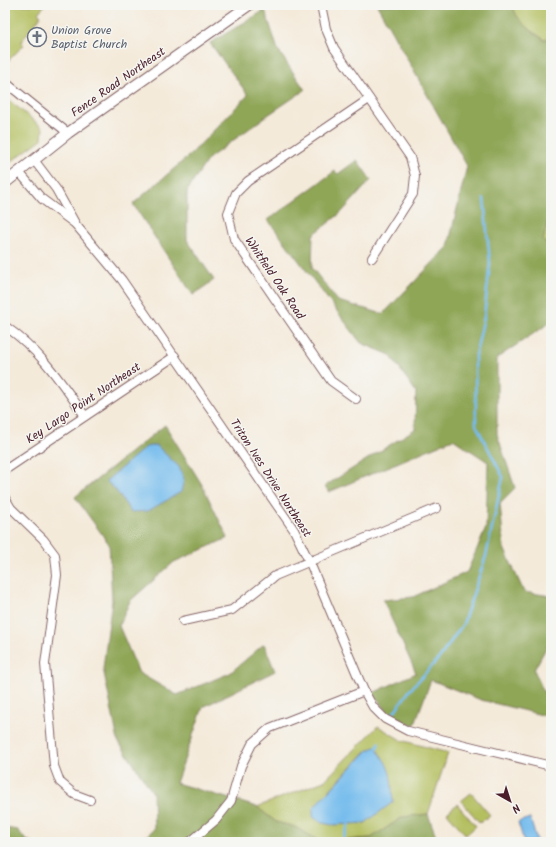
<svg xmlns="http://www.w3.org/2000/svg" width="556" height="847" font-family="Kalam,sans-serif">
	<rect width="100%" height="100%" fill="#f6f6f2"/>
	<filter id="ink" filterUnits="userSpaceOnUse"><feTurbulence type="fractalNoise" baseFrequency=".025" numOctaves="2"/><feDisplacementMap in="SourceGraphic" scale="8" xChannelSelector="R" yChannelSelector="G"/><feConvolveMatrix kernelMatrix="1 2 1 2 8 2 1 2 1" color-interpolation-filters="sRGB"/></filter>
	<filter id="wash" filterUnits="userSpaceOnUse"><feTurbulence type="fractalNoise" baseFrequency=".012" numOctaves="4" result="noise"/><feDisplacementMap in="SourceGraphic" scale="16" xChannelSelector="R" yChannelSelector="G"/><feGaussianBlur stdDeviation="0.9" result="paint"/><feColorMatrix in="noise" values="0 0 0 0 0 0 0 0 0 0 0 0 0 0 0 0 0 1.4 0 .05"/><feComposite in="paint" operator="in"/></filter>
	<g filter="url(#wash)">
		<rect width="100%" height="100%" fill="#f4eada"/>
		<!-- green -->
		<g fill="#b4bf61" stroke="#7f6f46" fill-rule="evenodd">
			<polygon points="5,5 45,5 38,13 41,16 21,42 24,45 5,64"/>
			<path d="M513,5H551V37L545,40C533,32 514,20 513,5Z"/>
			<polygon points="5,97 43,128 42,139 5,166"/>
			<polygon points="551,209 551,250 543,240"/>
			<path d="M378,726L401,740L448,753L428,814L403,817L371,838L321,842L295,827L276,822L257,807L324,781ZM366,751L383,809L365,823H322L313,808Z"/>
			<polygon points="471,793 490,815 480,823 461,801"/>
			<polygon points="457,804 476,826 466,835 447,813"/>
		</g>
		<!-- forest -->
		<g fill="#8fa657" stroke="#6c6241" fill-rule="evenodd">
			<path d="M377,5H513C514,19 533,32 544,40L551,37V209L543,240L551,250V322L497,358V434L515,488L500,503L504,548L524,592L551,596V639L534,670L551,708L550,717L481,700L431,680L414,726L389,714L373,693L416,673L383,600L413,597L467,572L486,528L488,462L453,439L329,492L325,486L415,429L416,392L390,355L361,343L268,220L335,171L338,174L357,160L371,180L341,213L313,235L312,268L338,301L383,314L448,247L467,166Z"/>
			<polygon points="265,10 278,50 305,90 265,117 208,159 187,191 187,240 214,280 193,295 133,204 191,154 248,95 210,43"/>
			<path d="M165,425L201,483L228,538L174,562L130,601L119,626L139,673L177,695L230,673L264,644L275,671L203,707L176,783L257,807L276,822L295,827L321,842H140L154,829L153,793L118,741L103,668L112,600L109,544L75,497ZM156,445L166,455L131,512L115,489L107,481Z"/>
			<polygon points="428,814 438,842 322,842 371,838 403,817"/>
			<polygon points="5,828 18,830 26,840 32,842 5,842"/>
		</g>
		<!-- water -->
		<g fill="#75bced" stroke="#606e8c">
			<polygon points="156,445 179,467 184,479 181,492 148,511 131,512 115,489 106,481 146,447"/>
			<path d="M375,747C392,769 391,775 393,802L365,823L333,825L322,823L313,817V808L367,751Z"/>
			<polygon points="530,818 537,841 539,842 524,842 518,822"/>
		</g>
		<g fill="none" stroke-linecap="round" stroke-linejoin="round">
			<!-- stream -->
			<g stroke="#75bced" stroke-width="2.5">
				<polyline points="394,712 410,690 440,657 463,624 486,556 503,477 476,425 475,357 484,317 490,263 484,199"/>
				<polyline points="375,752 379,743"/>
				<polyline points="342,842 349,823"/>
			</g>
		</g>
	</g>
	<g filter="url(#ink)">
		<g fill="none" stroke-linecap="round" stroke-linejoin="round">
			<!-- minor casing -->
			<g stroke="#866668" stroke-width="10">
				<g id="minor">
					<polyline points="321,5 326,29 334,48 410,157 415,176 413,194 372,258"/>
					<polyline points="5,82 68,133"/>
					<polyline points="34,160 56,189 76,225 122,280 294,530 310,563 364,691 373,707 385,719 408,731 551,766"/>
					<polyline points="19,172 42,199 74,223"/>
					<path d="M5,326C42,352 60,381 85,416"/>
					<polyline points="356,399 331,381 234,239 228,213 236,193 248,181 369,99"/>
					<polyline points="5,470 175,356"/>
					<polyline points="5,498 11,508 43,539 55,555 57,575 45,664 54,766 60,782 74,794 90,800"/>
					<polyline points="183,621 232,610 275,576 437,508"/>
					<polyline points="190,842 216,820 231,801 241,766 252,744 270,728 364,691"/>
				</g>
			</g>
			<!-- tertiary casing -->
			<g stroke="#866668" stroke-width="12">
				<polyline id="tertiary" points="5,183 68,133 249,5"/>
			</g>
			<!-- minor -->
			<use href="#minor" stroke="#fff" stroke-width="8"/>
			<!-- tertiary -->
			<use href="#tertiary" stroke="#fff" stroke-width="10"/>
		</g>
	</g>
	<!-- icons -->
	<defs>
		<g id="church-ring" transform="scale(1)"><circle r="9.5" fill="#f6f6f2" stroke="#6b7280" stroke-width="1.5"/><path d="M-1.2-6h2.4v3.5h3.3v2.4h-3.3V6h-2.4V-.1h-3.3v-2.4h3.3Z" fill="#6b7280"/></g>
	</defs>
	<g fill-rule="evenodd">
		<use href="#church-ring" x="37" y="37"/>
	</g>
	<g text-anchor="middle" stroke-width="3" stroke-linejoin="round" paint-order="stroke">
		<!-- worship labels -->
		<g font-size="12" fill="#5b616d" stroke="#f6f6f2" text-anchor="start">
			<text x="51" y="34">Union Grove<tspan x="51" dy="14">Baptist Church</tspan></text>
		</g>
		<!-- street labels -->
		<g font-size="12" fill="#4a1f2b" stroke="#f6f6f2">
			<text transform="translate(118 82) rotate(-35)" y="4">Fence Road Northeast</text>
			<text transform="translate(275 278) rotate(56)" y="4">Whitfield Oak Road</text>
			<text transform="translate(83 403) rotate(-34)" y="4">Key Largo Point Northeast</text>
			<text transform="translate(271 478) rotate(57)" y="4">Triton Ives Drive Northeast</text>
		</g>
	</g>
	<!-- margin -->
	<rect width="556" height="847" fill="none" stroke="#f6f6f2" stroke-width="20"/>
	<!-- north arrow -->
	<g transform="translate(510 801) rotate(141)" stroke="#f6f6f2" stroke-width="3" paint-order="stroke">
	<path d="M0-3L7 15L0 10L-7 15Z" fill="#4a1f2b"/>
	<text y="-6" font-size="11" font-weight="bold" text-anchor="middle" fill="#4a1f2b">N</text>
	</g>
</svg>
